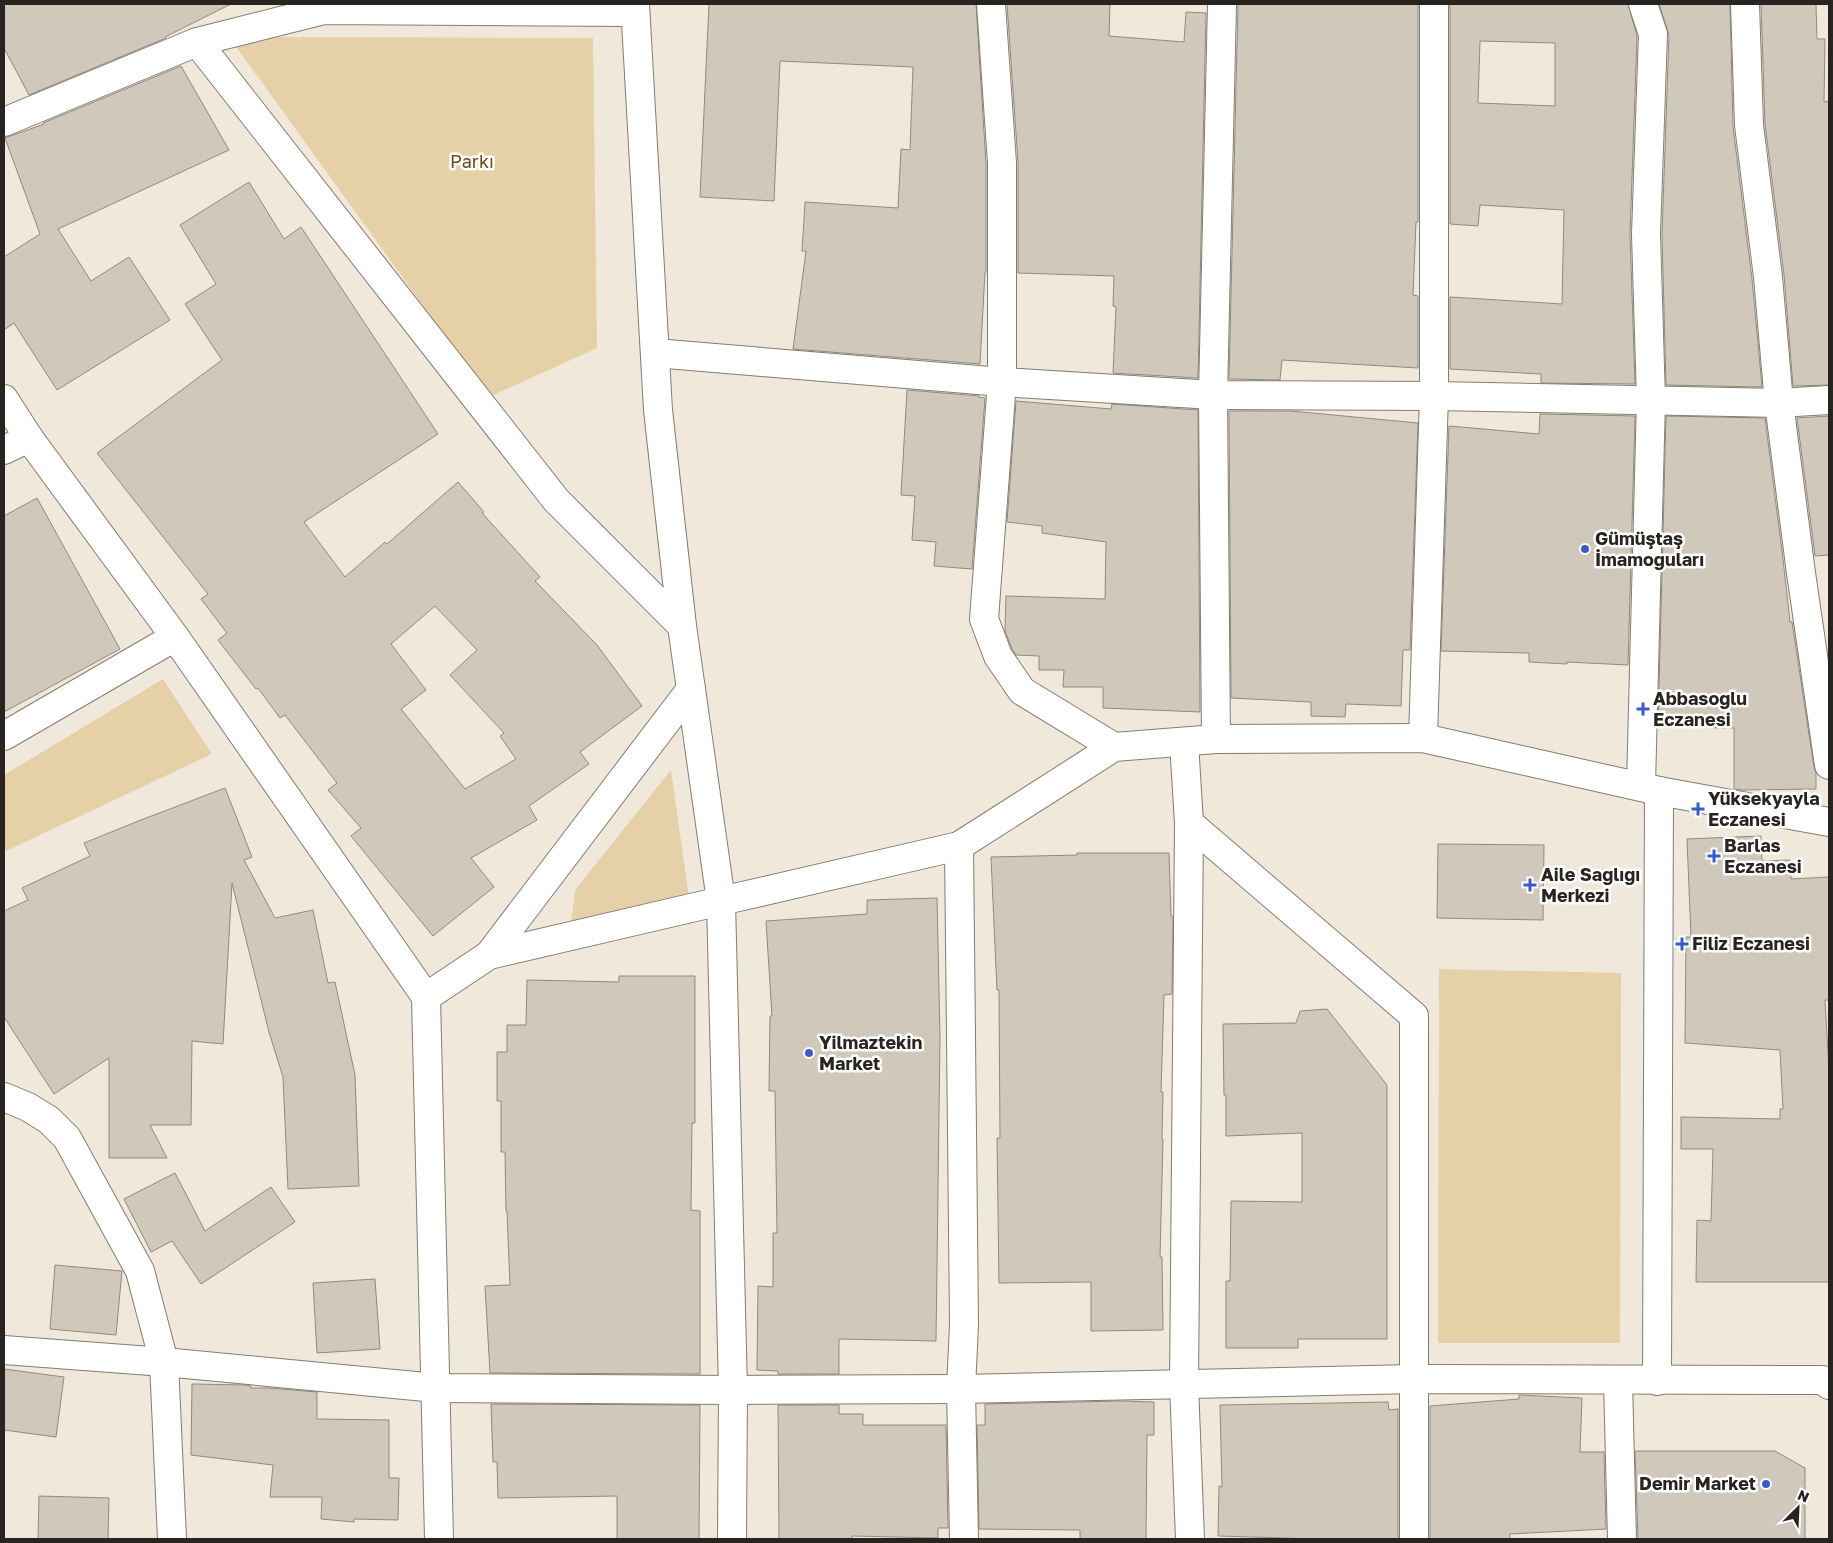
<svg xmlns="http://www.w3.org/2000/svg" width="1833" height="1543" font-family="'Golos Text',sans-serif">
	<rect width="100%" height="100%" fill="#f0e9db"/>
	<!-- green -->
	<g fill="#e6d0a7">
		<polygon points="229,37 593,38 597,348 489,397"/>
		<polygon points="163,679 212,754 4,852 4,775"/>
		<polygon points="671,770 689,898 571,924 575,890"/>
		<polygon points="1439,969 1621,973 1620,1343 1438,1343"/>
	</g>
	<!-- building -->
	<g fill="#d0c9bb" stroke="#90897d" fill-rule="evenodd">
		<polygon points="4,4 231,4 165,37 166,38 29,95 4,48"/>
		<polygon points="709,4 976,4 986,164 986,272 985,272 980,364 793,349 806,251 802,251 805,202 898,208 901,149 910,150 913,67 780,61 774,201 700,197"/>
		<polygon points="1007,4 1110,4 1109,36 1184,42 1186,12 1206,13 1198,378 1113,373 1116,307 1113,306 1114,276 1018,273 1018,162"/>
		<polygon points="1238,4 1418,4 1418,222 1416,222 1413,295 1418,296 1418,368 1282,360 1280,380 1229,379"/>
		<path d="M1450,4H1628L1637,36L1630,234L1635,384L1541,383V374L1450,369V297L1562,304L1564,210L1480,205L1478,226L1450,224ZM1480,41L1555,43V106L1478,103Z"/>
		<polygon points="1659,4 1730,4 1733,127 1752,279 1762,387 1666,385 1662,234 1669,35"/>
		<polygon points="1761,4 1816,4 1817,39 1825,39 1824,102 1829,101 1829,385 1793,386 1784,275 1765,124"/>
		<polygon points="181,66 229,150 58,229 91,281 129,257 170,320 57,390 14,323 4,330 4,257 40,234 5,138 44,124 43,123"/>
		<path d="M249,182L284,239L301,227L438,434L304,522L345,577L385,542L387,544L458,482L484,512L482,513L540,577L535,581L597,645L642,706L580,752L589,764L529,806L537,820L471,858L494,887L433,936L351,836L361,828L328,790L337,783L285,715L280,718L258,688L256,689L218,640L227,633L201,599L208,594L97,453L222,360L185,304L216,284L180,225ZM435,606L477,650L450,675L504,733L500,736L516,759L465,789L401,709L426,690L391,644Z"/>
		<polygon points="907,390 979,396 978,397 985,398 972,569 934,566 936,542 912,540 915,496 901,495"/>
		<polygon points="1016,401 1111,409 1112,404 1198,410 1200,712 1103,708 1103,687 1063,687 1064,670 1039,670 1039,656 1016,655 1012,649 1005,631 1006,596 1105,599 1106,542 1042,533 1042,526 1007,522"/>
		<polygon points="1229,411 1291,411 1418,423 1410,650 1403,650 1401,706 1346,704 1345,717 1311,716 1311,702 1231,698"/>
		<polygon points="1540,414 1635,416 1628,665 1567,662 1567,664 1529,662 1529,653 1441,651 1449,426 1539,434"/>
		<polygon points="1666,416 1765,418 1783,559 1790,622 1792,622 1814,767 1816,773 1816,789 1743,790 1734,789 1734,728 1658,727"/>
		<polygon points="1829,416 1829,555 1815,556 1797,418"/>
		<polygon points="37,498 120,649 4,712 4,516"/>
		<polygon points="225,788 252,857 244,860 275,918 313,910 328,983 335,982 355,1075 359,1186 288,1189 283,1077 269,1032 232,883 223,1044 192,1041 191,1125 150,1125 167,1158 109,1158 109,1058 54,1094 4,1017 4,911 28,900 22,888 90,856 84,843 141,820"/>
		<polygon points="1761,836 1762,861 1790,860 1791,879 1829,877 1829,1000 1825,1000 1829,1070 1829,1282 1696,1282 1697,1220 1711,1221 1713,1149 1681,1149 1681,1117 1780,1119 1780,1109 1783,1109 1780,1050 1685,1043 1686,937 1691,937 1687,839"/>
		<polygon points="1438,844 1544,845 1543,920 1437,918"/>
		<polygon points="1077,853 1169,853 1171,916 1172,916 1173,918 1172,994 1164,995 1161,1092 1163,1092 1162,1139 1163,1139 1160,1257 1162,1257 1163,1330 1091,1331 1091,1282 999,1283 997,1138 1000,1138 999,990 997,990 991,857 1077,855"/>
		<polygon points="937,898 940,1037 936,1341 839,1339 839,1374 778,1374 778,1371 757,1370 758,1286 773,1287 773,1233 777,1233 775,1091 769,1091 770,1016 772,1016 766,921 867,914 867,900"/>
		<polygon points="619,976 695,976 695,1123 692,1123 691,1210 700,1211 700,1374 490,1373 485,1286 510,1285 507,1211 506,1211 505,1152 501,1152 501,1101 497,1101 497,1052 507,1052 507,1025 526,1025 527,980 619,982"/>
		<polygon points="1327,1009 1387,1085 1387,1339 1298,1339 1298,1348 1226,1348 1226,1281 1230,1281 1231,1201 1302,1202 1302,1133 1226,1136 1226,1095 1224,1095 1223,1024 1296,1023 1300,1011"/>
		<polygon points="175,1173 205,1231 271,1187 295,1222 201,1284 172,1241 151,1252 124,1199"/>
		<polygon points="55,1265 122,1271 116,1335 50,1329"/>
		<polygon points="375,1279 380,1349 317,1353 313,1283"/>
		<polygon points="4,1369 64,1377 56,1437 4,1430"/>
		<polygon points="192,1384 245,1385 251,1386 251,1388 269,1388 317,1392 317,1419 389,1420 389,1478 399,1478 398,1520 354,1519 354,1522 321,1519 322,1497 270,1497 273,1465 191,1455"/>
		<polygon points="1519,1395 1582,1398 1580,1452 1604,1452 1606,1529 1510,1534 1510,1539 1430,1539 1430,1406 1519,1399"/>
		<polygon points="1120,1401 1154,1402 1154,1435 1147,1435 1146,1539 1080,1539 1080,1530 979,1529 977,1425 985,1425 985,1404"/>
		<polygon points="1388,1402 1389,1410 1398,1409 1398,1539 1317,1539 1218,1536 1219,1486 1222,1487 1220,1405"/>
		<polygon points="491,1404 700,1405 699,1539 617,1539 617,1496 498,1498 497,1462 493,1462"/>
		<polygon points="778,1405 839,1405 839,1414 863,1414 863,1425 946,1425 948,1528 938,1528 938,1538 852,1536 852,1539 779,1539"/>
		<polygon points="1635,1451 1775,1451 1805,1468 1805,1539 1638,1539"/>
		<polygon points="39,1496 109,1498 108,1539 38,1539"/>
	</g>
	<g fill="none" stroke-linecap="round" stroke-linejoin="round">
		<!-- minor casing -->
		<g stroke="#837d70" stroke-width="30">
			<g id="minor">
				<polyline points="635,4 658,410 682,626 721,901 959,846 964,1324 961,1389 964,1539"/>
				<polyline points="991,4 1002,163 1002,382 984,619 998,656 1022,691 1114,747"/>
				<polyline points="1745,4 1749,125 1768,277 1779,403 1801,573 1829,765"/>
				<polyline points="197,42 556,500 682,626"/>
				<polyline points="4,122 197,42 324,10 635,12"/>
				<polyline points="655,353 1002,382 1213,395 1434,396 1779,403 1829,400"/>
				<polyline points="4,399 29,438 175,637 426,997 439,1539"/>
				<polyline points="4,450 29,438"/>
				<polyline points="4,736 175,637"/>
				<polyline points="1423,738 1434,396 1434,4"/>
				<polyline points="1216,739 1213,395 1222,4"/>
				<polyline points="1184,742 1189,823 1184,1384 1190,1539"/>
				<polyline points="1641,785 1651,400 1646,234 1653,34 1643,4"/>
				<polyline points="1189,823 1414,1016 1414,1539"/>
				<polyline points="959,846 1114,747 1216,739 1423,738 1659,791 1829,822"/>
				<polyline points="489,955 691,689"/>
				<polyline points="426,997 489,955 721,901 733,1390 732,1539"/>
				<polyline points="4,1097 28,1107 49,1120 67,1138 140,1271 164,1362 172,1539"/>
				<polyline points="4,1350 164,1362 436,1388 733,1390 961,1389 1414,1379 1823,1380 1829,1385"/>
				<polyline points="1618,1381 1622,1539"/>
				<polyline points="1657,1381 1659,791"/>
			</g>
		</g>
		<!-- minor -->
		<use href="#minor" stroke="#fff" stroke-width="28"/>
	</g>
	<!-- markers -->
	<g fill="#3b5acc" stroke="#fff" stroke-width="2">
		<circle cx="1585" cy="549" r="5"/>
		<path d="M1640.5 701.5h5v5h5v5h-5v5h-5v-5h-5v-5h5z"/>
		<path d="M1695.5 801.5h5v5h5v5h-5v5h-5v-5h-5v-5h5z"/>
		<path d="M1711.5 848.5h5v5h5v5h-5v5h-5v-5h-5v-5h5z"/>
		<path d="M1527.5 877.5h5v5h5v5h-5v5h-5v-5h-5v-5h5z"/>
		<path d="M1679.5 936.5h5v5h5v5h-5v5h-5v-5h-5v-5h5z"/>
		<circle cx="809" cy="1053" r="5"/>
		<circle cx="1766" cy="1484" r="5"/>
	</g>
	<g text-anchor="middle" stroke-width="5" stroke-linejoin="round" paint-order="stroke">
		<!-- park labels -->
		<g font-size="18" fill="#674e17" stroke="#fff">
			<text x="472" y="168">Parkı</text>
		</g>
		<!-- poi labels -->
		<g font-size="18" font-weight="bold" fill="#282520" stroke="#fff" text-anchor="start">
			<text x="1595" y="545">Gümüştaş<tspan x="1595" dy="21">İmamoğuları</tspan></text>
			<text x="1653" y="705">Abbasoğlu<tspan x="1653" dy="21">Eczanesi</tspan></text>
			<text x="1708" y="805">Yüksekyayla<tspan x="1708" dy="21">Eczanesi</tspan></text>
			<text x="1724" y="852">Barlas<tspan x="1724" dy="21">Eczanesi</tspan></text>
			<text x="1541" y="881">Aile Sağlığı<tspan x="1541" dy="21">Merkezi</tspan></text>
			<text x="1692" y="950">Filiz Eczanesi</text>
			<text x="819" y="1049">Yilmaztekin<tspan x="819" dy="21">Market</tspan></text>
			<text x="1756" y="1490" text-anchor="end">Demir Market</text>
		</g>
	</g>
	<!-- border -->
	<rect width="1833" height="1543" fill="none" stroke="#282520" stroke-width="10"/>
	<!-- north arrow -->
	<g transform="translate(1798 1508) rotate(24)" stroke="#ffffff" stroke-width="4" paint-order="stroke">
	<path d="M0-4L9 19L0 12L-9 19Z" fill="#282520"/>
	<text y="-8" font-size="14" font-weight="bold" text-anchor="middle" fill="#282520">N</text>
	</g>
</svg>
